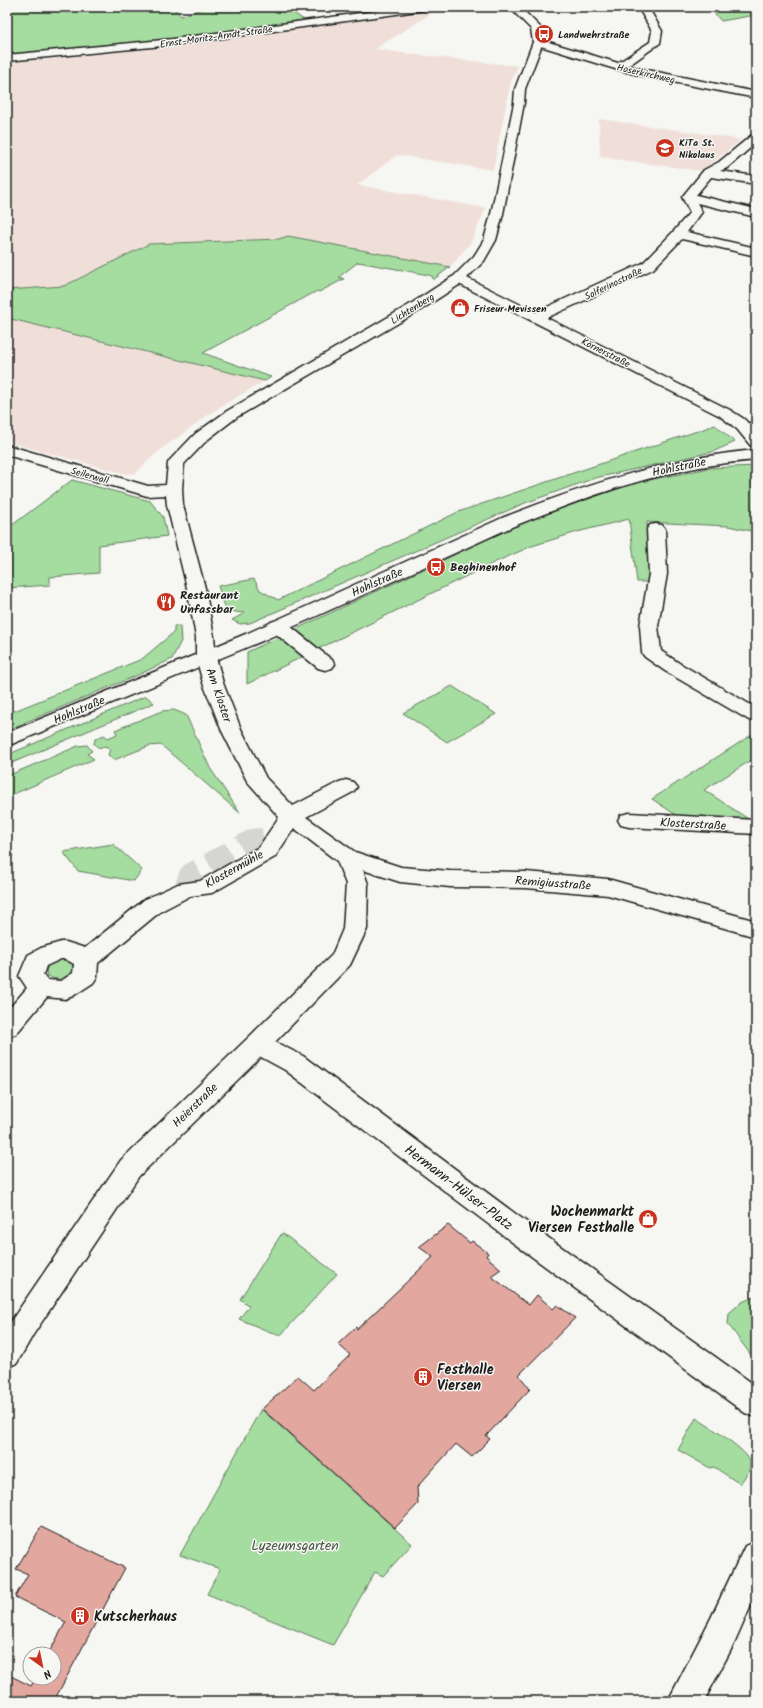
<svg xmlns="http://www.w3.org/2000/svg" width="763" height="1708" font-family="Kalam,sans-serif">
	<rect width="100%" height="100%" fill="#f6f6f2"/>
	<filter id="ink" filterUnits="userSpaceOnUse"><feTurbulence type="fractalNoise" baseFrequency=".025" numOctaves="2"/><feDisplacementMap in="SourceGraphic" scale="8" xChannelSelector="R" yChannelSelector="G"/><feConvolveMatrix kernelMatrix="1 2 1 2 8 2 1 2 1" color-interpolation-filters="sRGB"/></filter>
	<g filter="url(#ink)">
		<!-- built -->
		<g fill="#f0dfd9">
			<polygon points="437,10 375,49 410,54 518,66 511,81 493,170 397,155 357,185 486,208 471,242 450,267 288,236 279,239 149,244 64,286 7,290 7,63 161,48"/>
			<polygon points="599,119 719,136 741,140 702,171 600,157"/>
			<polygon points="7,318 265,381 218,408 155,454 136,473 126,474 7,442"/>
		</g>
		<!-- green -->
		<g fill="#a5dca0" stroke="#607c5e">
			<polygon points="7,7 173,7 181,16 207,7 285,7 304,20 162,40 7,55"/>
			<polygon points="709,7 745,7 756,14 756,15 721,21"/>
			<polygon points="288,236 450,267 433,280 433,277 429,275 358,262 339,277 344,279 319,292 317,291 203,353 271,377 265,381 7,318 7,290 64,286 149,244 279,239"/>
			<path d="M715,425L735,442L712,452L595,478L525,503L250,623L240,624L232,620L245,613C222,612 225,606 218,586L254,579L260,590L278,600L458,512Z"/>
			<polygon points="756,466 756,532 728,526 647,522 651,582 637,582 629,519 577,532 532,546 491,564 247,684 247,652 533,518 634,483 710,468"/>
			<polygon points="72,480 150,501 163,517 167,536 99,545 99,573 50,577 50,585 7,588 7,529"/>
			<polygon points="174,626 180,626 181,641 172,659 138,675 7,730 7,714 142,659 174,632"/>
			<polygon points="452,686 496,714 447,742 403,713"/>
			<polygon points="146,696 154,703 7,765 7,755"/>
			<polygon points="174,710 186,715 210,768 240,813 161,745 149,746 114,760 108,755 110,749 105,746 99,748 94,744 95,739 104,735 108,738 117,734 115,730 162,711"/>
			<polygon points="756,732 756,757 704,790 750,820 756,817 756,821 679,817 652,799"/>
			<polygon points="87,745 92,751 87,754 94,759 7,797 7,776 78,746"/>
			<polygon points="113,844 142,870 134,881 78,871 63,852"/>
			<path d="M61,959L68,960L73,964C77,980 57,983 47,975C44,965 52,961 61,959Z"/>
			<polygon points="282,1233 337,1274 280,1336 239,1319 249,1306 240,1299"/>
			<polygon points="756,1296 756,1362 728,1324 729,1313 742,1302"/>
			<polygon points="261,1409 412,1544 383,1576 375,1572 333,1645 207,1594 220,1569 180,1555"/>
			<path d="M696,1418C707,1425 749,1451 750,1462C751,1470 744,1478 740,1484L714,1467L710,1468L678,1450Z"/>
		</g>
		<!-- building -->
		<g fill="#e2a8a0" stroke="#1c1c1c">
			<polygon points="448,1225 470,1243 472,1241 488,1253 486,1256 501,1269 491,1276 529,1305 537,1295 553,1309 557,1305 575,1318 519,1375 530,1389 486,1436 490,1439 472,1457 456,1444 417,1487 418,1504 395,1528 262,1409 298,1376 314,1390 350,1355 338,1344 356,1327 357,1329 433,1257 419,1247"/>
			<polygon points="41,1527 125,1568 56,1697 64,1701 7,1701 7,1674 31,1686 36,1678 54,1678 54,1654 48,1654 66,1622 15,1597 28,1574 16,1569"/>
		</g>
		<g fill="none" stroke-linecap="round" stroke-linejoin="round">
			<!-- street-tunnel -->
			<polyline stroke="#d5d5d2" stroke-width="24" stroke-dasharray="24 12" stroke-linecap="butt" points="186,889 191,875 253,841 276,838"/>
			<!-- street casing -->
			<g stroke="#1c1c1c" stroke-width="3">
				<g id="street">
					<polygon points="404,7 430,7 425,10 173,45 7,61 7,55 173,39"/>
					<polygon points="638,7 648,7 662,31 660,43 628,66 756,92 756,98 647,77 615,69 534,44 533,42 538,39 542,40 618,63 650,42 652,31"/>
					<polygon points="756,134 756,143 727,168 720,171 756,176 756,184 711,177 696,195 756,209 756,217 697,203 702,212 687,232 756,248 756,256 682,239 653,269 542,320 537,321 532,320 530,317 532,314 643,263 674,231 690,212 682,197 704,170 719,162 752,135"/>
					<path d="M457,276L462,277L464,280L462,283L419,311L237,417L207,440L184,464L182,489L183,505L205,588L214,637L216,657L223,683L241,729L266,778L293,806L339,782L346,780L353,782L357,787L353,792L306,817L355,852L401,867L450,871L526,872L608,879L756,921V937L608,895L526,888L450,887L400,882L363,870L368,884L367,929L350,965L275,1042L303,1056L536,1229L756,1386V1417L745,1413L516,1245L285,1070L261,1057L139,1176L33,1335L17,1363L7,1367V1327L121,1160L249,1037L332,955L343,929L346,884L337,861L294,828L275,857L212,893L190,896L161,911L98,963L97,977L93,983L73,996L65,999L47,997L16,1034L7,1037V1011L27,988L19,976L28,955L41,948L61,942H66L85,948L145,899L178,884L200,881L259,847L279,817L247,781L221,729L203,683L196,657V637L187,588L167,505L166,495L147,496L7,455V445L148,486L166,485L168,463L170,460L195,434L227,411L409,305L452,277ZM61,959H65L74,964L73,973L61,981L48,980L43,975L46,966Z"/>
					<path d="M756,420V435L750,437L744,435L742,432C746,426 749,422 756,420Z"/>
					<polygon points="656,524 662,525 665,529 667,574 658,626 661,651 679,663 756,708 756,722 749,720 665,671 645,657 642,653 640,626 649,574 647,529 650,525"/>
					<polygon points="278,620 285,622 332,660 335,664 332,668 325,670 318,668 271,630 269,626 271,622"/>
					<polygon points="629,813 756,820 756,834 629,827 621,825 618,820 621,815"/>
					<polygon points="756,1541 756,1594 735,1642 704,1701 668,1701 711,1618 745,1546"/>
				</g>
			</g>
			<!-- secondary casing -->
			<g stroke="#1c1c1c" stroke-width="3">
				<g id="secondary">
					<polygon points="509,7 520,7 541,28 543,42 525,89 524,103 503,214 496,240 484,261 467,278 730,410 744,419 756,431 756,447 750,445 737,429 720,416 461,285 452,283 450,280 474,256 484,240 491,214 514,103 515,89 533,42 531,29"/>
					<path d="M756,450V460C667,467 596,493 514,526L262,641L7,746V733L248,633L502,518C586,485 666,458 756,450Z"/>
				</g>
			</g>
			<!-- street -->
			<use href="#street" fill="#f6f6f2" fill-rule="evenodd"/>
			<!-- secondary -->
			<use href="#secondary" fill="#f6f6f2" fill-rule="evenodd"/>
		</g>
	</g>
	<!-- icons -->
	<defs>
		<g id="bus-disc" transform="scale(1)"><circle r="9.5" fill="#c8321e" stroke="#f6f6f2"/><path d="M-5-6H5V4H4V6H2V4H-2V6H-4V4H-5ZM-3.5-4V0h7V-4ZM-3.5 1.2v1.5H-2V1.2ZM2 1.2v1.5H3.5V1.2Z" fill="#fff"/></g>
		<g id="school-disc" transform="scale(1)"><circle r="9.5" fill="#c8321e" stroke="#f6f6f2"/><path d="M0-5L7-2L0 1L-7-2ZM-4 1L0 2.5L4 1V4Q0 6-4 4Z" fill="#fff"/></g>
		<g id="shop-disc" transform="scale(1)"><circle r="9.5" fill="#c8321e" stroke="#f6f6f2"/><path d="M-5-2.5h2.3a2.7 3.5 0 0 1 5.4 0H5L5.5 6h-11ZM-1.5-2.5h3a1.5 2.3 0 0 0-3 0Z" fill="#fff"/></g>
		<g id="restaurant-disc" transform="scale(1)"><circle r="9.5" fill="#c8321e" stroke="#f6f6f2"/><path d="M-5-6h1v4h1v-4h1v4h1v-4h1v5L-1.5 .5V6h-2V.5L-5-1ZM5-6V6H3V1.5H1.5Q1.5-4 5-6Z" fill="#fff"/></g>
		<g id="building-disc" transform="scale(1)"><circle r="9.5" fill="#c8321e" stroke="#f6f6f2"/><path d="M-4-6H4V6H1V3H-1V6H-4ZM-2.5-4.3h1.7v1.8h-1.7ZM.8-4.3h1.7v1.8H.8ZM-2.5-1h1.7V.8h-1.7ZM.8-1h1.7V.8H.8Z" fill="#fff"/></g>
	</defs>
	<g fill-rule="evenodd">
		<use href="#bus-disc" x="544" y="34"/>
		<use href="#school-disc" x="665" y="148"/>
		<use href="#shop-disc" x="460" y="308"/>
		<use href="#bus-disc" x="436" y="567"/>
		<use href="#restaurant-disc" x="166" y="602"/>
		<use href="#shop-disc" x="648" y="1219"/>
		<use href="#building-disc" x="423" y="1377"/>
		<use href="#building-disc" x="80" y="1616"/>
	</g>
	<g text-anchor="middle" stroke-width="3" stroke-linejoin="round" paint-order="stroke">
		<!-- far-poi labels -->
		<g font-size="10" font-weight="bold" fill="#1c1c1c" stroke="#f6f6f2" text-anchor="start">
			<text x="558" y="38">Landwehrstraße</text>
			<text x="679" y="146">KiTa St.<tspan x="679" dy="12">Nikolaus</tspan></text>
			<text x="474" y="312">Friseur Mevissen</text>
		</g>
		<!-- far-street labels -->
		<g font-size="10" fill="#1c1c1c" stroke="#f6f6f2">
			<text transform="translate(216 36) rotate(-8)" y="4">Ernst-Moritz-Arndt-Straße</text>
			<text transform="translate(646 73) rotate(13)" y="4">Hoserkirchweg</text>
			<text transform="translate(613 283) rotate(-26)" y="4">Solferinostraße</text>
			<text transform="translate(412 308) rotate(-32)" y="4">Lichtenberg</text>
			<text transform="translate(606 352) rotate(27)" y="4">Körnerstraße</text>
			<text transform="translate(90 475) rotate(16)" y="4">Seilerwall</text>
		</g>
		<!-- street labels -->
		<g font-size="12" fill="#1c1c1c" stroke="#f6f6f2">
			<text transform="translate(679 467) rotate(-12)" y="4">Hohlstraße</text>
			<text transform="translate(377 582) rotate(-24)" y="4">Hohlstraße</text>
			<text transform="translate(219 695) rotate(71)" y="4">Am Kloster</text>
			<text transform="translate(79 710) rotate(-23)" y="4">Hohlstraße</text>
			<text transform="translate(693 824) rotate(3)" y="4">Klosterstraße</text>
			<text transform="translate(234 869) rotate(-29)" y="4">Klostermühle</text>
			<text transform="translate(553 883) rotate(4)" y="4">Remigiusstraße</text>
			<text transform="translate(195 1105) rotate(-44)" y="4">Heierstraße</text>
		</g>
		<!-- poi labels -->
		<g font-size="12" font-weight="bold" fill="#1c1c1c" stroke="#f6f6f2" text-anchor="start">
			<text x="450" y="571">Beghinenhof</text>
			<text x="180" y="599">Restaurant<tspan x="180" dy="14">Unfassbar</tspan></text>
		</g>
		<!-- near-street labels -->
		<g font-size="14" fill="#1c1c1c" stroke="#f6f6f2">
			<text transform="translate(459 1187) rotate(37)" y="5">Hermann-Hülser-Platz</text>
		</g>
		<!-- near-poi labels -->
		<g font-size="14" font-weight="bold" fill="#1c1c1c" stroke="#f6f6f2" text-anchor="start">
			<text x="634" y="1216" text-anchor="end">Wochenmarkt<tspan x="634" dy="16">Viersen Festhalle</tspan></text>
			<text x="437" y="1374">Festhalle<tspan x="437" dy="16">Viersen</tspan></text>
			<text x="94" y="1621">Kutscherhaus</text>
		</g>
		<!-- near-park labels -->
		<g font-size="14" fill="#455644" stroke="#f6f6f2">
			<text x="295" y="1550">Lyzeumsgarten</text>
		</g>
	</g>
	<!-- margin -->
	<rect width="763" height="1708" fill="none" stroke="#f6f6f2" stroke-width="24"/>
	<rect x="12" y="12" width="739" height="1684" fill="none" stroke="#1c1c1c" stroke-width="1.5" filter="url(#ink)"/>
	<!-- north arrow -->
	<g transform="translate(42 1666) rotate(147)"><circle r="19" fill="#f6f6f2" stroke="#9f9f9c"/>
	<path d="M0-3L7 15L0 10L-7 15Z" fill="#c8321e"/>
	<text y="-6" font-size="11" font-weight="bold" text-anchor="middle" fill="#1c1c1c">N</text>
	</g>
</svg>
